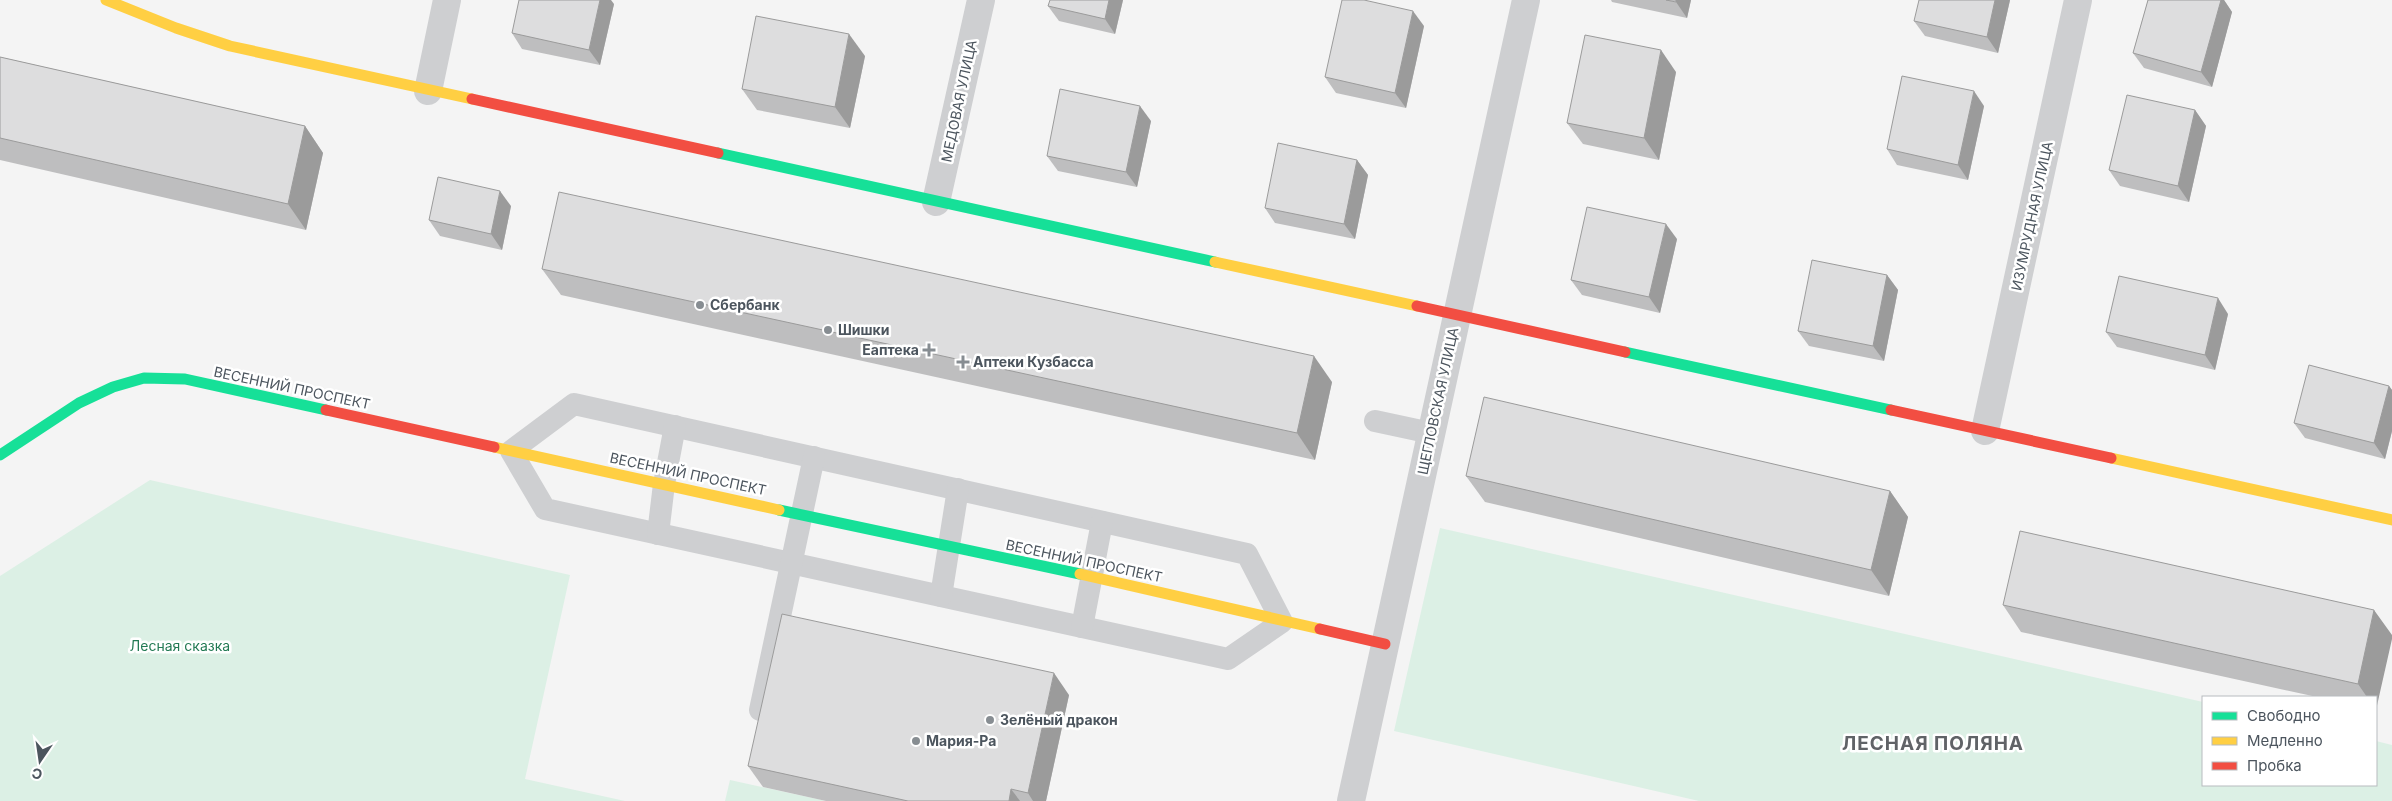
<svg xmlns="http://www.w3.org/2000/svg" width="2392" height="801" font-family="Inter,sans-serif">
	<rect width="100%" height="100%" fill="#f4f4f4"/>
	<!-- park -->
	<g fill="#dcf0e5">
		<polygon points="150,480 570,575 525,779 625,801 0,801 0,576"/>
		<polygon points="1440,528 2203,702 2203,785 2376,785 2376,741 2392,745 2392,801 1699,801 1394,731"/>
		<polygon points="730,780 826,801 725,801"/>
	</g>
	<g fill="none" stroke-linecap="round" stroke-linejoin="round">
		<!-- lane -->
		<g stroke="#cecfd1" stroke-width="22">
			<polygon points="574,404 1247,554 1282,622 1228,659 545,509 511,451"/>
			<polyline points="1375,421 1431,433"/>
			<polyline points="658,534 664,484 675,426"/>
			<polyline points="941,596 958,489"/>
			<polyline points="1082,627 1102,522"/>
			<polyline points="760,710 814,457"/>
		</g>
		<!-- street -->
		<g stroke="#cecfd1" stroke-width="28">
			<polyline points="428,91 447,0"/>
			<polyline points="936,202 981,0"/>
			<polyline points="1985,431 2078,0"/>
			<polyline points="1351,801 1526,0"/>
		</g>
		<!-- fast -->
		<g stroke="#16e098" stroke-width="11">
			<polyline points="718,153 1215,262"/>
			<polyline points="1625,352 1891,410"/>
			<polyline points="0,455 79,403 113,387 144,378 185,379 326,410"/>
			<polyline points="779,510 1080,574"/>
		</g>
		<!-- slow -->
		<g stroke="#ffcf43" stroke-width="11">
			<polyline points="106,0 176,28 230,46 472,99"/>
			<polyline points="1215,262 1417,306"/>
			<polyline points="494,447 779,510"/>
			<polyline points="2111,458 2392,520"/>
			<polyline points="1080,574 1320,629"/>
		</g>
		<!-- jam -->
		<g stroke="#f24e42" stroke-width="11">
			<polyline points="472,99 718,153"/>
			<polyline points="1417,306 1625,352"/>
			<polyline points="326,410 494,447"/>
			<polyline points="1891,410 2111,458"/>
			<polyline points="1320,629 1385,644"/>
		</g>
	</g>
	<!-- wall -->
	<g fill="#bebebf">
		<polygon points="1123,0 1115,34 1059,21 1048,6"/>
		<polygon points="1611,0 1691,0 1687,18 1612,2"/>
		<polygon points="2010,0 1998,53 1925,36 1914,21"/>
		<polygon points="2148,0 2224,0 2232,12 2212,87 2144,68 2133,53"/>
		<polygon points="614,4 600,65 522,49 512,33"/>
		<polygon points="1424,26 1406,108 1336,93 1325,77"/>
		<polygon points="865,56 850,128 757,110 742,89"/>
		<polygon points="0,57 305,126 323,153 306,230 0,160"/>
		<polygon points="1676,72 1659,160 1583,144 1567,123"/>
		<polygon points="1984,106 1968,180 1897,165 1887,149"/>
		<polygon points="2195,110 2206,126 2189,202 2120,186 2109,170"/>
		<polygon points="1151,121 1137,187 1058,171 1047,156"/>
		<polygon points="1357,160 1368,175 1355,239 1275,223 1265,208"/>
		<polygon points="511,206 502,250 440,236 429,220"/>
		<polygon points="1677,239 1660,313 1582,295 1571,280"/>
		<polygon points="542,269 1332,382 1315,460 561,295"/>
		<polygon points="1887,275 1898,290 1884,361 1809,346 1798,331"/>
		<polygon points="2228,314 2215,370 2117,347 2106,332"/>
		<polygon points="2389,386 2392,390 2392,431 2385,459 2305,438 2294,423"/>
		<polygon points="1466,476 1890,491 1908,517 1889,596 1485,502"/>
		<polygon points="2003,605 2374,610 2376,710 2376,697 2317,697 2021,632"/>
		<polygon points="1069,695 1046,801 826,801 763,787 748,766"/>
	</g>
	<!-- shaded-wall -->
	<g fill="#9b9b9b">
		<polygon points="600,0 611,0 614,4 600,65 589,50"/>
		<polygon points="1109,0 1123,0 1115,34 1105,19"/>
		<polygon points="1676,0 1691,0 1687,18 1676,2"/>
		<polygon points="1995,0 2010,0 1998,53 1987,37"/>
		<polygon points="2221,0 2224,0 2232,12 2212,87 2201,72"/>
		<polygon points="1413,11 1424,26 1406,108 1395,93"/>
		<polygon points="849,34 865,56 850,128 835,107"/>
		<polygon points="1661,50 1676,72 1659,160 1644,138"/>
		<polygon points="1974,91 1984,106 1968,180 1958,165"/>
		<polygon points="1140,106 1151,121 1137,187 1126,172"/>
		<polygon points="2195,110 2206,126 2189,202 2178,186"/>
		<polygon points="305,126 323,153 306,230 288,204"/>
		<polygon points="1357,160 1368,175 1355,239 1344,224"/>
		<polygon points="500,191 511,206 502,250 491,234"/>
		<polygon points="1666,224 1677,239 1660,313 1649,297"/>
		<polygon points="1887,275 1898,290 1884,361 1873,346"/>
		<polygon points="2218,298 2228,314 2215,370 2205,355"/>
		<polygon points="1314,356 1332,382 1315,460 1297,433"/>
		<polygon points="2389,386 2392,390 2392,431 2385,459 2374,443"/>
		<polygon points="1890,491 1908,517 1889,596 1871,570"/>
		<polygon points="2374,610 2392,635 2392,639 2376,710 2376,697 2367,697 2358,684"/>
		<polygon points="1054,673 1069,695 1046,801 1033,801 1028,793"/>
		<polygon points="1011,789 1020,801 1009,801"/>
	</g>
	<!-- building -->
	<g fill="#ddddde" stroke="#9b9b9b">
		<polygon points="519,0 600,0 589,50 512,33"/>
		<polygon points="1050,0 1109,0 1105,19 1048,6"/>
		<polygon points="1342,0 1364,0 1413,11 1395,93 1325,77"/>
		<polygon points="1666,0 1676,0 1676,2"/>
		<polygon points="1919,0 1995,0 1987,37 1914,21"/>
		<polygon points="2148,0 2221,0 2201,72 2133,53"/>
		<polygon points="756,16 849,34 835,107 742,89"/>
		<polygon points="1585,35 1661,50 1644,138 1567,123"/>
		<polygon points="0,57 305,126 288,204 0,138"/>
		<polygon points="1902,76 1974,91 1958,165 1887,149"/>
		<polygon points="1060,89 1140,106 1126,172 1047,156"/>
		<polygon points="2127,95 2195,110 2178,186 2109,170"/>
		<polygon points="1278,143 1357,160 1344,224 1265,208"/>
		<polygon points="438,177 500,191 491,234 429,220"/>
		<polygon points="559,192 1314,356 1297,433 542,269"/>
		<polygon points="1587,207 1666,224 1649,297 1571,280"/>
		<polygon points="1812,260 1887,275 1873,346 1798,331"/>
		<polygon points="2119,276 2218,298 2205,355 2106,332"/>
		<polygon points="2309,365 2389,386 2374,443 2294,423"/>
		<polygon points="1484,397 1890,491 1871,570 1466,476"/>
		<polygon points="2020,531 2374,610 2358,684 2003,605"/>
		<polygon points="782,614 1054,673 1028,793 1011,789 1009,801 908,801 748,766"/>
	</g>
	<!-- markers -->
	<g fill="#878d92" stroke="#fff" stroke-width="2">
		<circle cx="700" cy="305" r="5"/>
		<circle cx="828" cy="330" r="5"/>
		<path d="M926.5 342.5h5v5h5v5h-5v5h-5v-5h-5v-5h5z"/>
		<path d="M960.5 354.5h5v5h5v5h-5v5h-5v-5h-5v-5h5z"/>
		<circle cx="990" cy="720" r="5"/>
		<circle cx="916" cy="741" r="5"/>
	</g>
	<g text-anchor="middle" stroke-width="5" stroke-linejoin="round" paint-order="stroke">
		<!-- street labels -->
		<g font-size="14" fill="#4c555e" stroke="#fff">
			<text transform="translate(959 101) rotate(-78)" y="5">МЕДОВАЯ УЛИЦА</text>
			<text transform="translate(2032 216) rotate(-78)" y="5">ИЗУМРУДНАЯ УЛИЦА</text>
			<text transform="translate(292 388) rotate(12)" y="5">ВЕСЕННИЙ ПРОСПЕКТ</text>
			<text transform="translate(1438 401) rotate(-78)" y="5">ЩЕГЛОВСКАЯ УЛИЦА</text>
			<text transform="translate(688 474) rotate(12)" y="5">ВЕСЕННИЙ ПРОСПЕКТ</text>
			<text transform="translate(1084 561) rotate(12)" y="5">ВЕСЕННИЙ ПРОСПЕКТ</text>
		</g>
		<!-- poi labels -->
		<g font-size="14" font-weight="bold" fill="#4c555e" stroke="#fff" text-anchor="start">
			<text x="710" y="310">Сбербанк</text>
			<text x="838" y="335">Шишки</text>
			<text x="919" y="355" text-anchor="end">Еаптека</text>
			<text x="973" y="367">Аптеки Кузбасса</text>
			<text x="1000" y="725">Зелёный дракон</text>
			<text x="926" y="746">Мария-Ра</text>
		</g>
		<!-- park labels -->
		<g font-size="14" fill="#237a54" stroke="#fff">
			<text x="180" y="651">Лесная сказка</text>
		</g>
		<!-- district labels -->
		<g font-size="19" font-weight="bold" letter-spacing="1" fill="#606367" stroke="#fff">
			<text x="1933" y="750">ЛЕСНАЯ ПОЛЯНА</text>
		</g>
	</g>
	<!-- legend -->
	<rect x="2202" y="696" width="175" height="90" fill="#ffffff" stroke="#b7bbbf"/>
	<rect x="2212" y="712" width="25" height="8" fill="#16e098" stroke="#b7bbbf"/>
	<text x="2247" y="721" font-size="15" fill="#4c555e">Свободно</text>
	<rect x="2212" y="737" width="25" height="8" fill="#ffcf43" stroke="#b7bbbf"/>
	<text x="2247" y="746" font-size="15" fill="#4c555e">Медленно</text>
	<rect x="2212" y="762" width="25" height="8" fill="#f24e42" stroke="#b7bbbf"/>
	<text x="2247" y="771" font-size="15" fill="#4c555e">Пробка</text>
	<!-- north arrow -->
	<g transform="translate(40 761) rotate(193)" stroke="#ffffff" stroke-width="4" paint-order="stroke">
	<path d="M0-4L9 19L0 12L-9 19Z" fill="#4c555e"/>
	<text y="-8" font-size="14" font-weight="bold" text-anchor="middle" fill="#4c555e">С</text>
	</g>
</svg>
